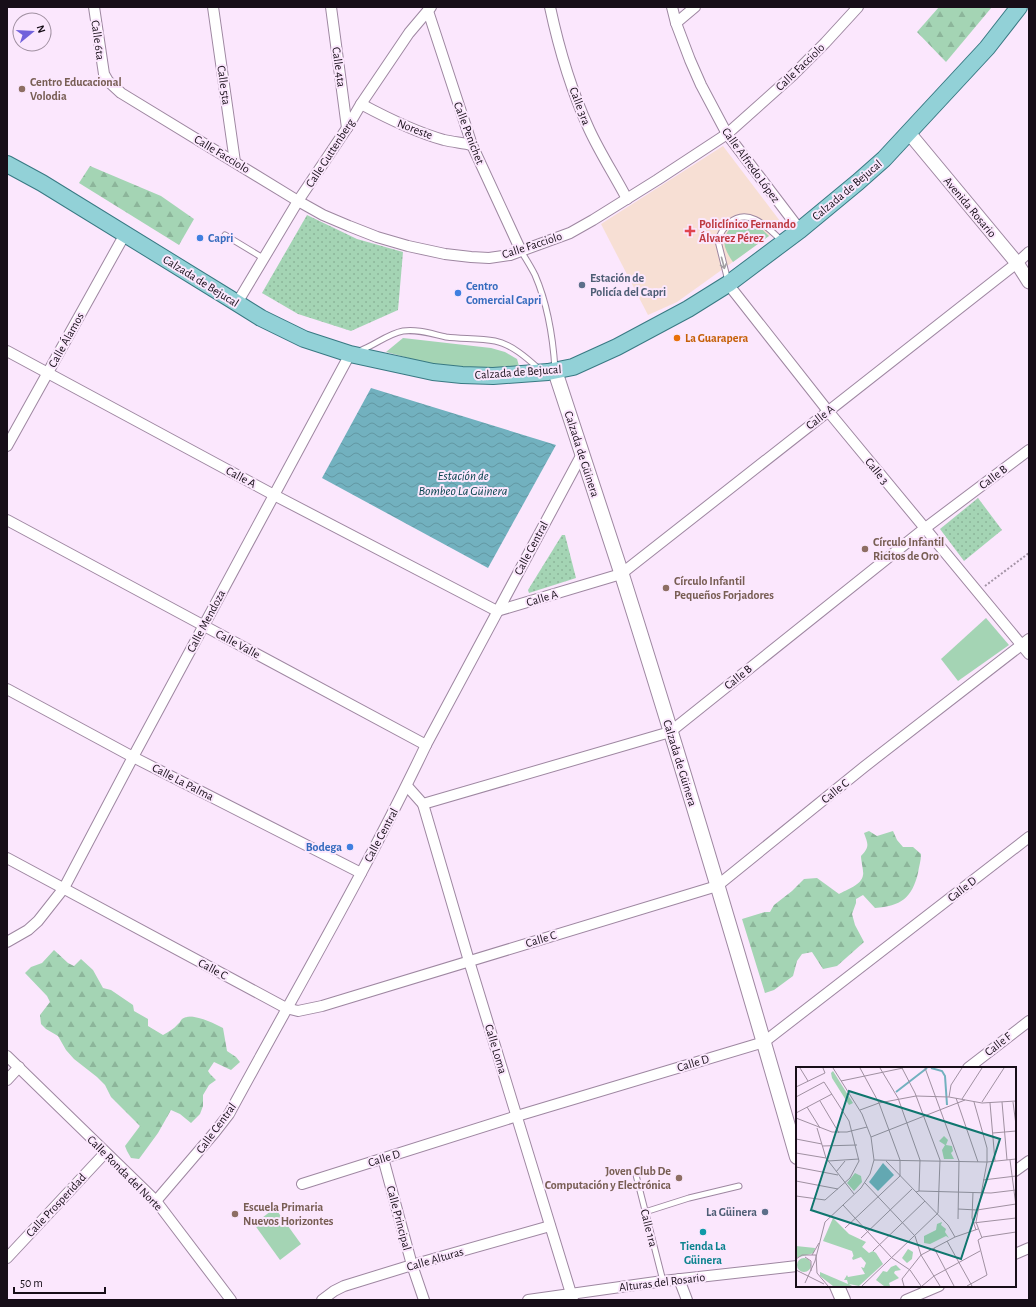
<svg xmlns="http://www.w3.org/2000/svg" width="1036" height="1307" font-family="'Alegreya Sans',sans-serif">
	<defs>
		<pattern id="forest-firs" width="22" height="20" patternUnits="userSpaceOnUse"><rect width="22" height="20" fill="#a4d4b4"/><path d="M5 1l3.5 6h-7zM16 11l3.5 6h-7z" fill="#8cb59a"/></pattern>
		<pattern id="park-dots" width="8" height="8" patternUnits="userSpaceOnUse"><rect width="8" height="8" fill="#a4d4b4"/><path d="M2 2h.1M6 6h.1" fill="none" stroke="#8cb59a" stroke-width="1.8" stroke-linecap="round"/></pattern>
		<pattern id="water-waves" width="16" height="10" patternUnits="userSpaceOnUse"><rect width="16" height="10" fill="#72b1bf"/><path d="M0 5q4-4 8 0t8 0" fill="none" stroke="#6297a3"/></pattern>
	</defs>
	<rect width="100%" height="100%" fill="#fbe7fd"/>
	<!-- commercial -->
	<polygon fill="#f7dfd4" points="723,146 783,225 769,236 677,302 648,315 601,224"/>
	<!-- grass -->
	<g fill="#a4d4b4">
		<path d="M743,221C755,221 762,229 769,236L733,262C730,258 727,253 725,247C722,234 732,224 743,221Z"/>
		<path d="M403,338L491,348L505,352L517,359L519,366C478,377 426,363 386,352Z"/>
		<polygon points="986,618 1009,645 958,681 941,659"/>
		<polygon points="275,1208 301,1244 280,1260 254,1224"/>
	</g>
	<!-- forest -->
	<g fill="url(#forest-firs)">
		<polygon points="939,7 992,7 946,62 917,32"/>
		<polygon points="90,166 161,196 194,219 179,245 79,183"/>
		<path d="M869,831L877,836L893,831L897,840L903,847H913L921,854C921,861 919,866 918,873C912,898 901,906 875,908L863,895L856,899V903L852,914L855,925L864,942L837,966L823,969L812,952L802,954L797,961L793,976L774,990L765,993L742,919L765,912H770L774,905L792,891L804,879L817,878L839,894C846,890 862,885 863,875C864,872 861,861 861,856C870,847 868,844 864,833Z"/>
		<path d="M54,950L68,963L74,966L81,959L93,970L103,988L111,990L133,1005L134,1011L148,1019V1026L163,1035C168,1032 174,1029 178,1024C180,1023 180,1021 182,1019C191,1012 214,1023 223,1028L227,1051L236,1057L240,1062L231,1070L214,1062L208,1071L210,1074L216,1080L209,1085L203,1095V1106L200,1114L191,1123L180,1114L171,1110L158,1133L139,1159L131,1158L127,1151L125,1146L140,1126L111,1097L105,1085L97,1077L74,1059L66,1050L58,1036L46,1029L41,1024L40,1015L50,1002L47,996L25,973L31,967L42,963Z"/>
	</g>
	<!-- park -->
	<g fill="url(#park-dots)">
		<polygon points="307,215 357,239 403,252 398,310 351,331 298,314 262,293"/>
		<polygon points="978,498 1002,530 964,561 940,529"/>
		<polygon points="562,535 565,535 576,578 529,593 528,590"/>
	</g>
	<!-- water -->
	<polygon fill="url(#water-waves)" points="371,388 556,445 488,568 322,478"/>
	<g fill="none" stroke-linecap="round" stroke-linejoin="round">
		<!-- service casing -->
		<g stroke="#9e87a1" stroke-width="7">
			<g id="service">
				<polyline points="225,235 263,258"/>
				<path d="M521,251C526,259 531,267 535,275C548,305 553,338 555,369"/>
				<path d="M728,281L718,241C720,234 723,228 729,223C749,206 768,228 782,241"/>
				<path d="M359,351C374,346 387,334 403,331C418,329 432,334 446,337C462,339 479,338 495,341C511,344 527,358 539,369"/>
				<polyline points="636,1175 663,1281"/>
				<polyline points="645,1212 689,1198 739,1186"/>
			</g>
		</g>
		<!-- minor casing -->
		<g stroke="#9e87a1" stroke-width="12">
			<g id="minor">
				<polyline points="94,7 104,74 108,81 121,93 298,201 323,215 349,226 377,237 408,246 445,254 471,257 489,258 510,255 570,233 593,220 657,180 727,134 793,75 825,43 858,7"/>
				<polyline points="213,7 235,162"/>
				<polyline points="331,7 347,128"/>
				<path d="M550,7C559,49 571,90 589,129C600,153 615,176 627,199"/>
				<polyline points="672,7 676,23 690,60 701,85 727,134 800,230"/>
				<polyline points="428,11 472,145 521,251"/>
				<polyline points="676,23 695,7"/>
				<path d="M361,104C387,118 415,132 444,140C453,142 463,143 472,145"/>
				<polyline points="728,284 828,411 1029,654"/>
				<polyline points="237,303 298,201 347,128 361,104 409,33 431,7"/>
				<polyline points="7,351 274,495 497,611 621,574 1017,263 1029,252"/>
				<polyline points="7,446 125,234"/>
				<polyline points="7,520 426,745"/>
				<polyline points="7,689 133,757 361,873"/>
				<polyline points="407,786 423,804 670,732 924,529 1029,450"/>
				<polyline points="423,804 469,961 573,1300"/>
				<polyline points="7,858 286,1008 298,1011 322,1006 717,886 864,767 1029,639"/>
				<polyline points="7,942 28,930 38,921 64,888 133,757 350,354"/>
				<polyline points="7,1056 156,1201 231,1300"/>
				<polyline points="968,1068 1029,1021"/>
				<polyline points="7,1080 19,1067"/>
				<polyline points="383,1158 412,1265 424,1300"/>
				<polyline points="1015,1171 1029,1161"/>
				<polyline points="302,1184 517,1116 764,1042 1029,837"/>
				<path d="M156,1201L215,1132L229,1114C295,992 366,871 426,745L582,454"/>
				<polyline points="1015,1254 1029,1248"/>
				<polyline points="7,1258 105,1153"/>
				<polyline points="679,1279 687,1300"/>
				<polyline points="322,1300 334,1291 344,1286 412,1265 550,1226"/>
				<polyline points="528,1300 663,1281 797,1266"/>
				<polyline points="906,1300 939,1286"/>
			</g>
		</g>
		<!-- tertiary casing -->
		<g stroke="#9e87a1" stroke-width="15">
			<polyline id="tertiary" points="909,133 1017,263 1029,282"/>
		</g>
		<!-- secondary casing -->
		<g stroke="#9e87a1" stroke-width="16">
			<g id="secondary">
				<path d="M555,371C577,439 600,507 622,575C683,768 741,962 797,1157"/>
				<polyline points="837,1286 843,1300"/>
			</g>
		</g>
		<!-- primary casing -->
		<g stroke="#387983" stroke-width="18">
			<polyline id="primary" points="7,164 42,183 237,303 261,318 304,339 350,354 433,372 462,375 493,376 548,372 573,367 617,347 688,309 728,284 800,230 858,182 884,159 987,48 1019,7"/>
		</g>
		<!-- path -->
		<polyline stroke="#a494a6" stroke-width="2" stroke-dasharray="2 2" stroke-linecap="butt" points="985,586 1029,553"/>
		<!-- service -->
		<use href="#service" stroke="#fff" stroke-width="5"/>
		<!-- minor -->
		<use href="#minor" stroke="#fff" stroke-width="10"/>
		<!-- tertiary -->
		<use href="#tertiary" stroke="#fff" stroke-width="13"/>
		<!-- secondary -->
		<use href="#secondary" stroke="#fff" stroke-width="14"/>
		<!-- primary -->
		<use href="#primary" stroke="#92d1d7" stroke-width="16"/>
	</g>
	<!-- one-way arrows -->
	<defs><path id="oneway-shaft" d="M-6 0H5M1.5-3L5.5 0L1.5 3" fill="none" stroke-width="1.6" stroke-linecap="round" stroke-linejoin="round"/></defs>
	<use stroke="#a29fa3" href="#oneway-shaft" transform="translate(723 263) rotate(75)"/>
	<!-- markers -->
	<g fill="#8d6e63" stroke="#fbe7fd" stroke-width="1.5">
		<circle cx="22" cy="89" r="4"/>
		<circle cx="865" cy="549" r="4"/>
		<circle cx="666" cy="588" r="4"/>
		<circle cx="679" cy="1178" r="4"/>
		<circle cx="235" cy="1214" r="4"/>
	</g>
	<path fill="#e0444e" stroke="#fbe7fd" stroke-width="1.5" d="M688 225h4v4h4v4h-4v4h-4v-4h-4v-4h4z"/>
	<g fill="#3f7fe0" stroke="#fbe7fd" stroke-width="1.5">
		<circle cx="200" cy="238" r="4"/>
		<circle cx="458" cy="293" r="4"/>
		<circle cx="350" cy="847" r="4"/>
	</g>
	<g fill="#5c6f8a" stroke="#fbe7fd" stroke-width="1.5">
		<circle cx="582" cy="285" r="4"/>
		<circle cx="765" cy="1212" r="4"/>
	</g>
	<circle fill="#e8710a" stroke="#fbe7fd" stroke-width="1.5" cx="677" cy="338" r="4"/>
	<circle fill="#0f9aa8" stroke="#fbe7fd" stroke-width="1.5" cx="703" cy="1232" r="4"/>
	<g text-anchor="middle" stroke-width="4" stroke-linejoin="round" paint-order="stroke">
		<!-- street labels -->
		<g font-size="12" fill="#170e18" stroke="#fbe7fd">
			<text transform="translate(98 40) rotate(82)" y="4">Calle 6ta</text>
			<text transform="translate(339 67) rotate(82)" y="4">Calle 4ta</text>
			<text transform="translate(800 67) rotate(-44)" y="4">Calle Facciolo</text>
			<text transform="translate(224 85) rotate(82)" y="4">Calle 5ta</text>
			<text transform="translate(580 106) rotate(69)" y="4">Calle 3ra</text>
			<text transform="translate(415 129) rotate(21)" y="4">Noreste</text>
			<text transform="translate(469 133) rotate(69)" y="4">Calle Penichet</text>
			<text transform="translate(330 153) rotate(-57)" y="4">Calle Guttenberg</text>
			<text transform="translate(222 154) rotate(31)" y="4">Calle Facciolo</text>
			<text transform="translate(751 165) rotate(54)" y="4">Calle Alfredo López</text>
			<text transform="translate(847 190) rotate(-40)" y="4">Calzada de Bejucal</text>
			<text transform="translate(970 207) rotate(50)" y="4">Avenida Rosario</text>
			<text transform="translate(532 245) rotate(-18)" y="4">Calle Facciolo</text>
			<text transform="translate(201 281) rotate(32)" y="4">Calzada de Bejucal</text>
			<text transform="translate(66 340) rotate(-61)" y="4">Calle Álamos</text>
			<text transform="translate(518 372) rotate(-4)" y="4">Calzada de Bejucal</text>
			<text transform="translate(820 417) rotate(-38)" y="4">Calle A</text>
			<text transform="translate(582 454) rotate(72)" y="4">Calzada de Güinera</text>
			<text transform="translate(877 471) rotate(51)" y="4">Calle 3</text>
			<text transform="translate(241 477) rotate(28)" y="4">Calle A</text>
			<text transform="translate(993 477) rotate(-37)" y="4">Calle B</text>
			<text transform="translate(531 548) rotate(-62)" y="4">Calle Central</text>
			<text transform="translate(542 598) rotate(-17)" y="4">Calle A</text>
			<text transform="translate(206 621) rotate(-62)" y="4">Calle Mendoza</text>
			<text transform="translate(238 644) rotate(28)" y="4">Calle Valle</text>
			<text transform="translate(738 677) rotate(-39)" y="4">Calle B</text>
			<text transform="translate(680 763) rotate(73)" y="4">Calzada de Güinera</text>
			<text transform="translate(183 782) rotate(27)" y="4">Calle La Palma</text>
			<text transform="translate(835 791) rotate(-39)" y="4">Calle C</text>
			<text transform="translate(381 835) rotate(-62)" y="4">Calle Central</text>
			<text transform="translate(962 889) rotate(-38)" y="4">Calle D</text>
			<text transform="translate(541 939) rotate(-17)" y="4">Calle C</text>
			<text transform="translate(213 969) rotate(28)" y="4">Calle C</text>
			<text transform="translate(998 1044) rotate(-38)" y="4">Calle F</text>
			<text transform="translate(496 1049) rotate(73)" y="4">Calle Loma</text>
			<text transform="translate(693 1063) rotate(-17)" y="4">Calle D</text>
			<text transform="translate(216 1128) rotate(-54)" y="4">Calle Central</text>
			<text transform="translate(384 1158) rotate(-17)" y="4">Calle D</text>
			<text transform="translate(125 1173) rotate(45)" y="4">Calle Ronda del Norte</text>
			<text transform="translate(56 1205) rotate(-47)" y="4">Calle Prosperidad</text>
			<text transform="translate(399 1218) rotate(75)" y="4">Calle Principal</text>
			<text transform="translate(649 1228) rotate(76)" y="4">Calle 1ra</text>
			<text transform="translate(435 1259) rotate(-16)" y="4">Calle Alturas</text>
			<text transform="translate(662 1282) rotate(-7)" y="4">Alturas del Rosario</text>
		</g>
		<!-- education labels -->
		<g font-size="12" font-weight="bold" fill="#785e54" stroke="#fbe7fd" text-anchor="start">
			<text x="30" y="86">Centro Educacional<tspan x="30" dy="14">Volodia</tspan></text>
			<text x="873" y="546">Círculo Infantil<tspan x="873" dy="14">Ricitos de Oro</tspan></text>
			<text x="674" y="585">Círculo Infantil<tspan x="674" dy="14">Pequeños Forjadores</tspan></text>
			<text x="671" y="1175" text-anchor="end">Joven Club De<tspan x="671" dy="14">Computación y Electrónica</tspan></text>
			<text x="243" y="1211">Escuela Primaria<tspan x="243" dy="14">Nuevos Horizontes</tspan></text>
		</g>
		<!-- health labels -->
		<g font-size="12" font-weight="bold" fill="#be3a42" stroke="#fbe7fd" text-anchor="start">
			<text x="699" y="228">Policlínico Fernando<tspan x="699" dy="14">Álvarez Pérez</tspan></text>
		</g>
		<!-- shop labels -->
		<g font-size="12" font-weight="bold" fill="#366cbe" stroke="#fbe7fd" text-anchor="start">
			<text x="208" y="242">Capri</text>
			<text x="466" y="290">Centro<tspan x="466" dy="14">Comercial Capri</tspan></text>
			<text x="342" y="851" text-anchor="end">Bodega</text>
		</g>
		<!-- service labels -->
		<g font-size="12" font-weight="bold" fill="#4e5e75" stroke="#fbe7fd" text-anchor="start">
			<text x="590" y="282">Estación de<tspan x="590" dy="14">Policía del Capri</tspan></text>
			<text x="757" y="1216" text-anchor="end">La Güinera</text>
		</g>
		<!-- food labels -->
		<g font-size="12" font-weight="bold" fill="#c56008" stroke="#fbe7fd" text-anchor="start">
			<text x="685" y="342">La Guarapera</text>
		</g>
		<!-- culture labels -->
		<g font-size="12" font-weight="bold" fill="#0d838f" stroke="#fbe7fd">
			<text x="703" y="1250">Tienda La<tspan x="703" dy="14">Güinera</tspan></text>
		</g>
		<!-- water labels -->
		<g font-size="13" font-style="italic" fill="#07434d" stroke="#fbe7fd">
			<text x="463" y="480">Estación de<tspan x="463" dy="15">Bombeo La Güinera</tspan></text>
		</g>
	</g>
	<!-- overview -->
	<g transform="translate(796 1067)">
		<rect width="220" height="220" fill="#fbe7fd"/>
		<path d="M37,151L53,167L70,175L58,190L56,184L27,174ZM0,179L19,181L18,186L0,191ZM1 198a7 7 0 1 1 14 0a7 7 0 1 1-14 0Z" fill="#a4d4b4"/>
		<path d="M37,4L57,36L53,38L36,11L35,6ZM148,69L152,73L150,78L156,79L157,84L155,86L158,92H148L146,83L149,78L143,74ZM146,155L145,158L150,162L149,165L153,171L150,169L134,177L128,176V169L140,163L141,157ZM65,179L73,186L77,184L80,186L87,197L63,219L53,217L56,219H37L24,209V205L52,217L51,213H48L51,208L52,210L69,207L65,200L68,201L70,196L65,190L57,193L56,191ZM112,182L117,185L116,192L111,196L106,191ZM100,198L105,203L99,204L98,206L103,211L93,216L94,219H88L80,213L87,204L91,205L95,200Z" fill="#a4d4b4"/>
		<path d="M59,106L65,109L66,115L58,124L51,116Z" fill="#a4d4b4"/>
		<path d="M87,96L98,108L82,124L73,115Z" fill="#72b1bf"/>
		<path fill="none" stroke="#72b1bf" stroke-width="2" d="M135,1L146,4L149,9L151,38M100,25L131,1"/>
		<path fill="none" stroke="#a090a1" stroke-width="1" d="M4,1L12,14M84,1L102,31L124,93L123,124L120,125M129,1L163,94L162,152M45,14L107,1M0,20L29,6L27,1M0,30L28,15L53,54L63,94L54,111L29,133L0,129M153,30L155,18L166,1M160,31L182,95M166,32L186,1M24,34L43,66M178,35L191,81V95L180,155L186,171M186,35L208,1M206,35L211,93M217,35L220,58M194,36L199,94M11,40L24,61M64,43L83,36L120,29L153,30L186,36L220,34M0,46L36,27M0,51L36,65H51L71,60M21,61L30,91L58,127M197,66L220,64M75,70L169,33M0,72L26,77M26,79L61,78M0,86L30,91M78,93L191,95L220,92M214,93L220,139M32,94L63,92M90,94L152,158L159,170M0,100L42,108M40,105L49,94M187,113L220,109M0,114L42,122M69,116L119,169L125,188L144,219M123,124L195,126L220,123M177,125L176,151L180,163M47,138L96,191L114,203L125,219M162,142L181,143L220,137M177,156L220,151M49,161L104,109V93L83,36L64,1M65,171L116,122M151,174L176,219M138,181L158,219M77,184L129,134M16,188L23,176M9,190L15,194V204M0,192L6,188H20L21,206L32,219M0,203L28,217M9,216L19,194L29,155L65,121L74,107L78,93L75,70L66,47L37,1M66,219L142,146L144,93L119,26L106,1M108,219L106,212L125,188L159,170L182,162M126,219L138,209L184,184M171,219L191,208L182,173L187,170L220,165"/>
		<path fill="#0f766e" fill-opacity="0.15" stroke="#0f766e" stroke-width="2" d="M53,24L204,72L165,192L15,143Z"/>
		<rect width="220" height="220" fill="none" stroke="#170e18" stroke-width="2"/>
	</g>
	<!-- border -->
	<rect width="1036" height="1307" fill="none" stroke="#170e18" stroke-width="16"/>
	<!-- north arrow -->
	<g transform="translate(32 32) rotate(72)"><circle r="19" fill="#fbe7fd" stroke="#a090a1"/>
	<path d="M0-3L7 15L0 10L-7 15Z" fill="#7161db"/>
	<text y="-6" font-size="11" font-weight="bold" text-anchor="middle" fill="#170e18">N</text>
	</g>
	<!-- scale -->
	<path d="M14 1287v6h91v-6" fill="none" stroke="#170e18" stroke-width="2"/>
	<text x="20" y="1287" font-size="12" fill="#170e18" stroke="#fbe7fd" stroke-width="3" paint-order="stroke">50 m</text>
</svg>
